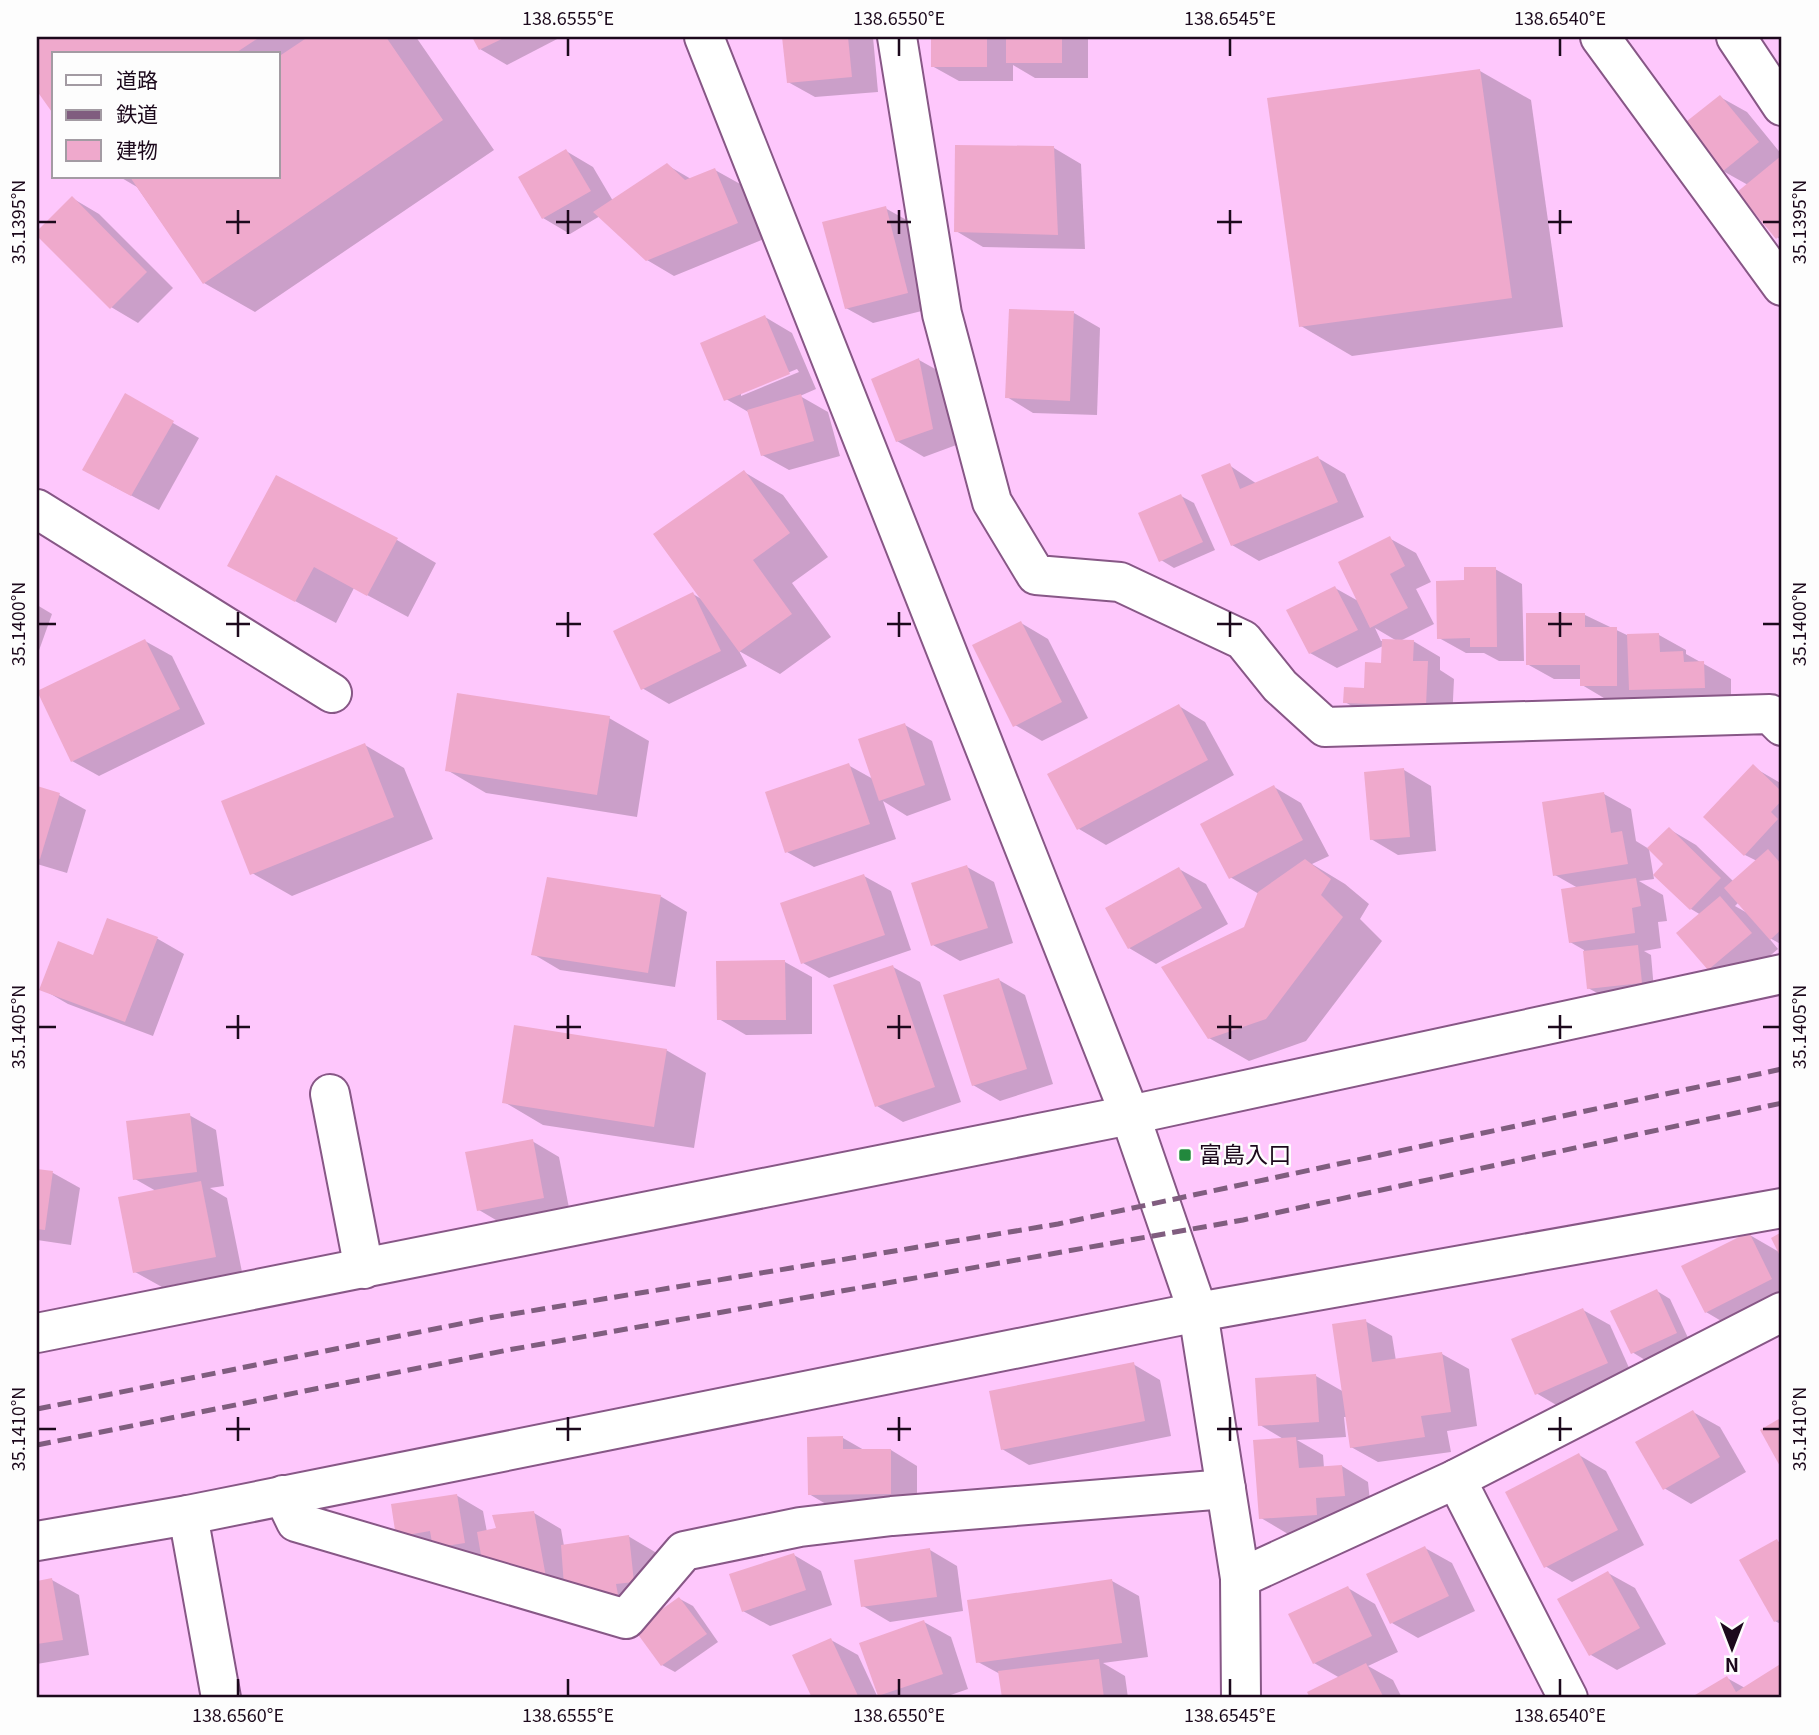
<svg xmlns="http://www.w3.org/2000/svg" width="1819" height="1735" font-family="Georgia,'Noto Sans JP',serif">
	<rect width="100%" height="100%" fill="#fec7fc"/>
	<!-- shadow -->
	<g fill="#0003" fill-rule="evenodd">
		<polygon points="37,37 416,37 494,150 255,312 204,283 137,187 120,177 278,177 278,54 54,54 54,112 37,88"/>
		<polygon points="474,37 561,37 507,65 480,49"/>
		<polygon points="784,37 873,37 878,92 815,97 788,82"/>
		<polygon points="932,37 1088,37 1088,78 1035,78 1013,65 1013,81 959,81 932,66"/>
		<polygon points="1480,71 1531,100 1563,327 1352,356 1301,326"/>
		<polygon points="1720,97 1747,112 1782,155 1782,241 1777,237 1748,185 1723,171"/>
		<polygon points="1054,148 1081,164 1085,249 983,247 956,231"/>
		<polygon points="566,151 593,167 613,201 667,165 691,179 715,170 742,185 764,239 674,276 647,260 600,216 570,234 543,218"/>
		<polygon points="72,198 99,214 173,288 138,323 111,307 37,233"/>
		<polygon points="885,208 912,223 934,308 873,323 846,308"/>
		<polygon points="1074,313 1100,328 1097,415 1033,413 1007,397"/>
		<path d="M765,317L792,333L816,389L800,396L828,412L840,456L789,470L762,455L750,413L726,399ZM797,369L799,372L741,396V392Z"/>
		<polygon points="919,360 946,375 959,444 924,457 897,441"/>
		<polygon points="126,396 199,438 159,510 111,485"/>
		<polygon points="1318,458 1345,474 1364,517 1259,561 1232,545 1229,465 1257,484"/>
		<polygon points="744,472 783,495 828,557 792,583 831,637 780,674 739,651 747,666 669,704 642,688 693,594 703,600"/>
		<polygon points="1181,496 1194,503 1215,550 1174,568 1161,560"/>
		<path d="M1389,538L1416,553L1431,582L1416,589L1434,624L1400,641H1413L1440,657V670L1454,679L1452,721L1372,718L1345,702L1366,690L1383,665V646L1337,668L1310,653L1335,588L1360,602ZM1375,628L1397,641H1381Z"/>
		<polygon points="397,540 436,563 408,617 354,588 336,623 230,566"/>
		<polygon points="1495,569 1522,584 1524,661 1499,661 1484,653 1466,653 1439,638"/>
		<polygon points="37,605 52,614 37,656"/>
		<polygon points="1585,615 1629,636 1659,635 1686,650 1686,654 1731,679 1731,702 1657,705 1643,697 1643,701 1609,701 1582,685 1582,679 1554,679 1527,664"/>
		<polygon points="1021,623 1048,639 1088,718 1042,741 1015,725"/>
		<polygon points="145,641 172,656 205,724 99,776 72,761"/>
		<polygon points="1179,706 1205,722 1234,775 1106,845 1079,829 1049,775"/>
		<polygon points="609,718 649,741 637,817 486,793 447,770"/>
		<polygon points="905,725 932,741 951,800 907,816 883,801 896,839 814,867 787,852 848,765 873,779"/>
		<polygon points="365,745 404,768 433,839 292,896 252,873"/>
		<path d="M1753,767L1782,784V945L1768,937L1778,949L1736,984L1709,968L1701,915L1691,909L1666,864L1669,829L1696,845L1734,882L1757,861L1745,855ZM1739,902L1749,914L1735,906Z"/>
		<polygon points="1404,770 1431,786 1436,851 1398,855 1371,839"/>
		<polygon points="1274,787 1301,803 1329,856 1312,864 1345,884 1369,904 1360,919 1382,941 1306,1041 1249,1061 1209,1038 1259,894 1230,877"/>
		<polygon points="37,788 59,795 86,810 67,873 37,864"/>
		<polygon points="1604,794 1631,809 1636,841 1649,849 1654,879 1639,881 1663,895 1667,921 1658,922 1661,948 1644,951 1651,955 1654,990 1601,995 1588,988 1584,950 1570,942 1578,888 1555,875"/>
		<polygon points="967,867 994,882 1013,943 960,961 933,945"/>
		<polygon points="1179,869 1206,884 1228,924 1156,964 1129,948"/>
		<polygon points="864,876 891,891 911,950 829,978 803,963"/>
		<polygon points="660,896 687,912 675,987 560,970 533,954"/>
		<polygon points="108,920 158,939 184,954 153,1036 68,1004 42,989 94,957"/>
		<polygon points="785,962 812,977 812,1034 746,1035 719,1019"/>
		<polygon points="893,967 920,982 961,1102 903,1122 877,1106"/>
		<polygon points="999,980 1025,995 1053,1084 1000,1101 973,1085"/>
		<polygon points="666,1050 706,1073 694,1148 543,1125 504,1102"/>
		<polygon points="189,1115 216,1130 224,1186 210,1188 227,1198 242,1272 162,1287 135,1272 156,1191 135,1179"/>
		<polygon points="532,1141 559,1157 570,1213 506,1226 479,1210"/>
		<polygon points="37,1170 53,1173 80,1188 71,1245 37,1240"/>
		<polygon points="1748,1234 1781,1253 1773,1238 1782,1234 1782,1302 1733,1328 1706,1312"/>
		<polygon points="1657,1291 1670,1299 1689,1340 1645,1360 1632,1352"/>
		<polygon points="1583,1310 1610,1325 1634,1379 1563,1409 1536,1393"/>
		<polygon points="1365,1321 1392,1336 1396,1361 1442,1354 1469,1369 1477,1426 1447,1431 1451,1452 1378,1462 1351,1447 1347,1417 1344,1417 1346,1437 1297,1440 1323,1455 1324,1468 1342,1466 1368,1482 1371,1511 1344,1529 1288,1534 1261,1518 1285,1440 1260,1425 1316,1376 1344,1392"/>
		<polygon points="1133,1364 1160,1380 1171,1436 1029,1465 1002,1449"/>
		<polygon points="1693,1412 1720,1427 1746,1472 1691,1504 1664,1488"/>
		<polygon points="843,1438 864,1450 891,1450 917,1466 917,1509 836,1510 809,1494"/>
		<polygon points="1579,1455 1606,1471 1644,1545 1572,1582 1545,1566"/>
		<polygon points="456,1495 483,1511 487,1532 534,1513 561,1529 564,1546 628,1536 655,1552 661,1597 645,1614 397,1536"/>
		<polygon points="1777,1541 1782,1544 1782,1625 1775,1621"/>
		<polygon points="1425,1548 1452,1563 1475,1611 1418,1638 1392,1623"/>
		<polygon points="930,1550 957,1566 963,1611 890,1622 863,1606"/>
		<polygon points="794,1555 821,1571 832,1605 770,1626 743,1611"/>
		<polygon points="1608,1573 1635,1588 1666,1644 1617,1670 1591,1655"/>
		<polygon points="52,1580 79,1595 89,1655 37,1664 37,1582"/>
		<polygon points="1112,1581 1139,1596 1148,1657 1103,1663 1125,1676 1128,1698 1004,1698 1000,1674 978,1662"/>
		<polygon points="1348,1588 1375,1604 1398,1652 1368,1666 1393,1680 1402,1698 1312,1698 1309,1692 1340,1678 1314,1663"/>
		<polygon points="680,1599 693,1606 718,1642 675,1672 662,1665"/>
		<polygon points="924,1622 951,1637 968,1689 942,1698 885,1698 880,1695"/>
		<polygon points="831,1640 858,1655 878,1698 814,1698 794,1656"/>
		<polygon points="1782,1665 1782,1698 1693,1698 1727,1678 1745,1688"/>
	</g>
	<!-- building -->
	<g fill="#efa9cc">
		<polygon points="37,37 260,37 234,54 54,54 54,115 37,91"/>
		<polygon points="308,37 386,37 443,120 203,284 130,177 278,177 278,57"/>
		<polygon points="472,37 506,37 479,50"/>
		<polygon points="782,37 848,37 852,77 787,83"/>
		<rect x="931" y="37" width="56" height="30"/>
		<rect x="1006" y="37" width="56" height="26"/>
		<polygon points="1480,69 1512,298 1299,327 1267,98"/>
		<polygon points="1720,95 1759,142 1722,172 1682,125"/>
		<polygon points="955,145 1054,146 1058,235 954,232"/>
		<polygon points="566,149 591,191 542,219 518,177"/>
		<polygon points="1782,155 1782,233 1776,239 1737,192"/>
		<polygon points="667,163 685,180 715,168 738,223 646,261 593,212"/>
		<polygon points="72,196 147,272 110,309 37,236 37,231"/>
		<polygon points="886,206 908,293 845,309 822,222"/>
		<polygon points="1009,309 1074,311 1070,401 1005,398"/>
		<polygon points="765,315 790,374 724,401 700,343"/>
		<polygon points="919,358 933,429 896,442 871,379"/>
		<polygon points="125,393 174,421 131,496 82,470"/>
		<polygon points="801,394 814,441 761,456 747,410"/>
		<polygon points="1318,456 1338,502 1231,546 1201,475 1230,463 1240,489"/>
		<polygon points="744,470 790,533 753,560 792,614 739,652 653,534"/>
		<polygon points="276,475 398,538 367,596 314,567 295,602 227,566"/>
		<polygon points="1181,494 1203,542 1159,562 1138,513"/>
		<polygon points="1390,536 1405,566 1390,574 1408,608 1370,628 1338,562"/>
		<polygon points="1464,567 1496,567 1497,647 1470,647 1470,638 1437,639 1436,581 1464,580"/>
		<polygon points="1335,586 1358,630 1309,654 1286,610"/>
		<polygon points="693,592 721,651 641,690 613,631"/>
		<polygon points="1526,613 1585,613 1585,627 1617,627 1617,686 1580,686 1580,665 1526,665"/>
		<polygon points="1021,621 1062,702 1013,727 972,645"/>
		<polygon points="1659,633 1660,652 1683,651 1684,662 1704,661 1705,688 1629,690 1627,634"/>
		<polygon points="145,639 180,709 71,762 37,691"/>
		<polygon points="1382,639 1414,640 1413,661 1428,661 1426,706 1343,703 1344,687 1364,688 1365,662 1381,663"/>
		<polygon points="457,693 610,716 597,795 445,771"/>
		<polygon points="1179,704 1208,760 1077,830 1047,774"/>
		<polygon points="905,723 925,785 879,801 858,739"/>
		<polygon points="365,743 394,817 250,875 221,801"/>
		<polygon points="849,763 870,824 785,853 765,792"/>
		<polygon points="1753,764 1782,792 1782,800 1771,812 1778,819 1744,856 1703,817"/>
		<polygon points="1404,768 1410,837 1370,840 1364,772"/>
		<polygon points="1274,785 1303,840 1229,879 1200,824"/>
		<polygon points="37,786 60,793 40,859 37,858"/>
		<polygon points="1604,792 1611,833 1622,831 1628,864 1553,876 1542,802"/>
		<polygon points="1669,827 1721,878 1690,910 1653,875 1663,864 1647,848"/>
		<polygon points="1768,849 1782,865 1782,929 1770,940 1724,888"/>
		<polygon points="1305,859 1331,879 1321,895 1343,917 1266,1019 1208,1039 1161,967 1244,927 1258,892"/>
		<polygon points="967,865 988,928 931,946 911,883"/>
		<polygon points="1179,867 1202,908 1128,949 1105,908"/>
		<polygon points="864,874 885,935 801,964 780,903"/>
		<polygon points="547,877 661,895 648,973 531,955"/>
		<polygon points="1636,878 1641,906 1632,908 1635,933 1569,943 1561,889"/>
		<polygon points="1720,896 1752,933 1708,970 1676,933"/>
		<polygon points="107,918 158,937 125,1022 39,990 58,941 93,955"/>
		<polygon points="1638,945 1642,983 1587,989 1583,951"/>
		<polygon points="785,960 786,1020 717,1020 716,961"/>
		<polygon points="893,965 935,1087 875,1107 833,985"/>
		<polygon points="999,978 1027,1069 972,1086 943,995"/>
		<polygon points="514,1025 667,1049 654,1127 502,1103"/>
		<polygon points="190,1113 197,1172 133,1180 126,1121"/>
		<polygon points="533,1139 544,1198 477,1211 465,1152"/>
		<polygon points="37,1169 53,1171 45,1230 37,1229"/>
		<polygon points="201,1181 216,1257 133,1273 118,1197"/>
		<polygon points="1749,1232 1772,1279 1705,1313 1681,1266"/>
		<polygon points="1782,1232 1782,1260 1771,1238"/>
		<polygon points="1657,1289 1677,1333 1631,1354 1610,1311"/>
		<polygon points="1583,1308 1608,1363 1535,1395 1511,1339"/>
		<polygon points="1366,1319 1372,1362 1442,1352 1451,1412 1421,1416 1425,1437 1350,1448 1332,1324"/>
		<polygon points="1134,1362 1145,1421 1001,1450 989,1391"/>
		<polygon points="1316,1374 1319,1422 1258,1426 1255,1378"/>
		<polygon points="1693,1410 1720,1457 1663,1490 1635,1442"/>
		<polygon points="1782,1417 1782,1470 1760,1430"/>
		<polygon points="843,1436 843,1449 891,1449 891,1494 808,1495 807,1437"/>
		<polygon points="1296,1437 1299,1468 1342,1465 1345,1496 1316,1498 1317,1515 1259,1519 1253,1440"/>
		<polygon points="1579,1453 1618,1530 1544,1568 1505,1492"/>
		<polygon points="457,1494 465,1543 433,1548 430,1531 396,1537 391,1504"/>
		<polygon points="534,1511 546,1577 482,1561 477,1532 496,1528 492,1515"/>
		<polygon points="629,1535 634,1582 616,1584 619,1600 564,1586 561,1545"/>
		<polygon points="1777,1539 1782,1548 1782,1618 1774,1622 1739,1560"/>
		<polygon points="1425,1546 1449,1596 1390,1624 1366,1574"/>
		<polygon points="930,1548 937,1597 861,1607 854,1560"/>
		<polygon points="794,1553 806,1590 742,1612 729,1574"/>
		<polygon points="1608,1571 1640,1628 1589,1656 1557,1599"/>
		<polygon points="52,1578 63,1640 37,1644 37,1581"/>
		<polygon points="1112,1579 1122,1643 976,1663 967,1600"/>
		<polygon points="1348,1586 1372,1636 1313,1664 1288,1614"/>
		<polygon points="679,1597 707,1634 661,1666 634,1629"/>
		<polygon points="924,1620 943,1674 878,1696 859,1643"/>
		<polygon points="831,1638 859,1698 812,1698 792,1655"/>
		<polygon points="1099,1659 1104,1698 1002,1698 998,1671"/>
		<polygon points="1366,1663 1384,1698 1310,1698 1307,1692"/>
		<polygon points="1782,1663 1782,1698 1690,1698 1727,1676 1736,1692"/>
	</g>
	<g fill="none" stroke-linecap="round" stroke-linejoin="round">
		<!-- minor casing -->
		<g stroke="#875786" stroke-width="42">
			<g id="minor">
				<polyline points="704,37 1130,1115 1198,1312 1240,1578 1241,1698"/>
				<polyline points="897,37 942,314 992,502 1036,575 1120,582 1243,640 1280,686 1325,727 1770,714 1782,726"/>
				<polyline points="1600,37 1782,286"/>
				<polyline points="1736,37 1782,106"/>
				<polyline points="37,509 332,693"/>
				<polyline points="330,1094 364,1269"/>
				<polyline points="37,1333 1130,1115 1782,974"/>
				<polyline points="1456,1479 1568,1698"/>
				<polyline points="283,1495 296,1522 626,1619 684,1551 800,1527 892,1516 1226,1489"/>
				<polyline points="188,1515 221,1698"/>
				<polyline points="37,1541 188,1515 1198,1312 1782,1208"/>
				<polyline points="1240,1578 1456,1479 1782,1312"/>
			</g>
		</g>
		<!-- minor -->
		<use href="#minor" stroke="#fff" stroke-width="38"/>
		<!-- rail -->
		<g stroke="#805d7f" stroke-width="5" stroke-dasharray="14 7" stroke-linecap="butt">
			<polyline points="37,1409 494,1317 1058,1224 1782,1069"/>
			<polyline points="37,1445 508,1350 1243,1220 1782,1103"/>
		</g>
	</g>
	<!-- ticks -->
	<path fill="none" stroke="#1c091c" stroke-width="2.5" d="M568,38V56M899,38V56M1230,38V56M1560,38V56M238,210V234M568,210V234M899,210V234M1230,210V234M1560,210V234M38,222H56M226,222H250M556,222H581M887,222H911M1217,222H1242M1548,222H1572M1763,222H1780M238,612V637M568,612V637M899,612V637M1230,612V637M1560,612V637M38,624H56M226,624H250M556,624H581M887,624H911M1217,624H1242M1548,624H1572M1763,624H1780M238,1015V1039M568,1015V1039M899,1015V1039M1230,1015V1039M1560,1015V1039M38,1027H56M226,1027H250M556,1027H581M887,1027H911M1217,1027H1242M1548,1027H1572M1763,1027H1780M238,1417V1441M568,1417V1441M899,1417V1441M1230,1417V1441M1560,1417V1441M38,1429H56M226,1429H250M556,1429H581M887,1429H911M1217,1429H1242M1548,1429H1572M1763,1429H1780M238,1679V1696M568,1679V1696M899,1679V1696M1230,1679V1696M1560,1679V1696"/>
	<!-- markers -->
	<rect fill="#22883d" stroke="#fdfdfd" stroke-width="2.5" x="1178" y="1148" width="14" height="14" rx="3.5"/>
	<g text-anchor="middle" stroke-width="5" stroke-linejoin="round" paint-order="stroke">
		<!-- poi labels -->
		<g font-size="23" fill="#1c091c" stroke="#fdfdfd" text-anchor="start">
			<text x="1199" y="1163">富島入口</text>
		</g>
	</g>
	<!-- border -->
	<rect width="1819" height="1735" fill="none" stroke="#fdfdfd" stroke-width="77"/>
	<!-- legend -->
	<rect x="52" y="52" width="228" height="126" fill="#fdfdfd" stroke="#a39ba3" stroke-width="2"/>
	<rect x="66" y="75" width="35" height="10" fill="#ffffff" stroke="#a39ba3" stroke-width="2"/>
	<text x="116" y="88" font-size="21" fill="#1c091c">道路</text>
	<rect x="66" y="110" width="35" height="10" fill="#805d7f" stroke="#a39ba3" stroke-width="2"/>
	<text x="116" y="122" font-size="21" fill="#1c091c">鉄道</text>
	<rect x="66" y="140" width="35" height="21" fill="#efa9cc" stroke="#a39ba3" stroke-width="2"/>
	<text x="116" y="158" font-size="21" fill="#1c091c">建物</text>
	<!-- north arrow -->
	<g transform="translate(1732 1648) rotate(180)" stroke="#fdfdfd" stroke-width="5" paint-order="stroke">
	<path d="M0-5L12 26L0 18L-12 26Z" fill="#1c091c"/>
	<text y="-10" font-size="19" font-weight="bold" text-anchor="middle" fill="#1c091c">N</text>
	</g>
	<rect x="38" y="38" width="1742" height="1658" fill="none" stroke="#1c091c" stroke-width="2.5"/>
	<g font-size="18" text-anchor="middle" fill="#1c091c">
		<text x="568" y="25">138.6555°E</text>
		<text x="899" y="25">138.6550°E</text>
		<text x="1230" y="25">138.6545°E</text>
		<text x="1560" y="25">138.6540°E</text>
		<text transform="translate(1800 222) rotate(-90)" y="6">35.1395°N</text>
		<text transform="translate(19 222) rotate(-90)" y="6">35.1395°N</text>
		<text transform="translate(1800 624) rotate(-90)" y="6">35.1400°N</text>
		<text transform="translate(19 624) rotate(-90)" y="6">35.1400°N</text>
		<text transform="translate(1800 1027) rotate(-90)" y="6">35.1405°N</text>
		<text transform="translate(19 1027) rotate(-90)" y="6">35.1405°N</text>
		<text transform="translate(1800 1429) rotate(-90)" y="6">35.1410°N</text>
		<text transform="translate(19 1429) rotate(-90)" y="6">35.1410°N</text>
		<text x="238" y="1722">138.6560°E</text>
		<text x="568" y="1722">138.6555°E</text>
		<text x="899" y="1722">138.6550°E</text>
		<text x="1230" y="1722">138.6545°E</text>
		<text x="1560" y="1722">138.6540°E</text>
	</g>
</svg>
